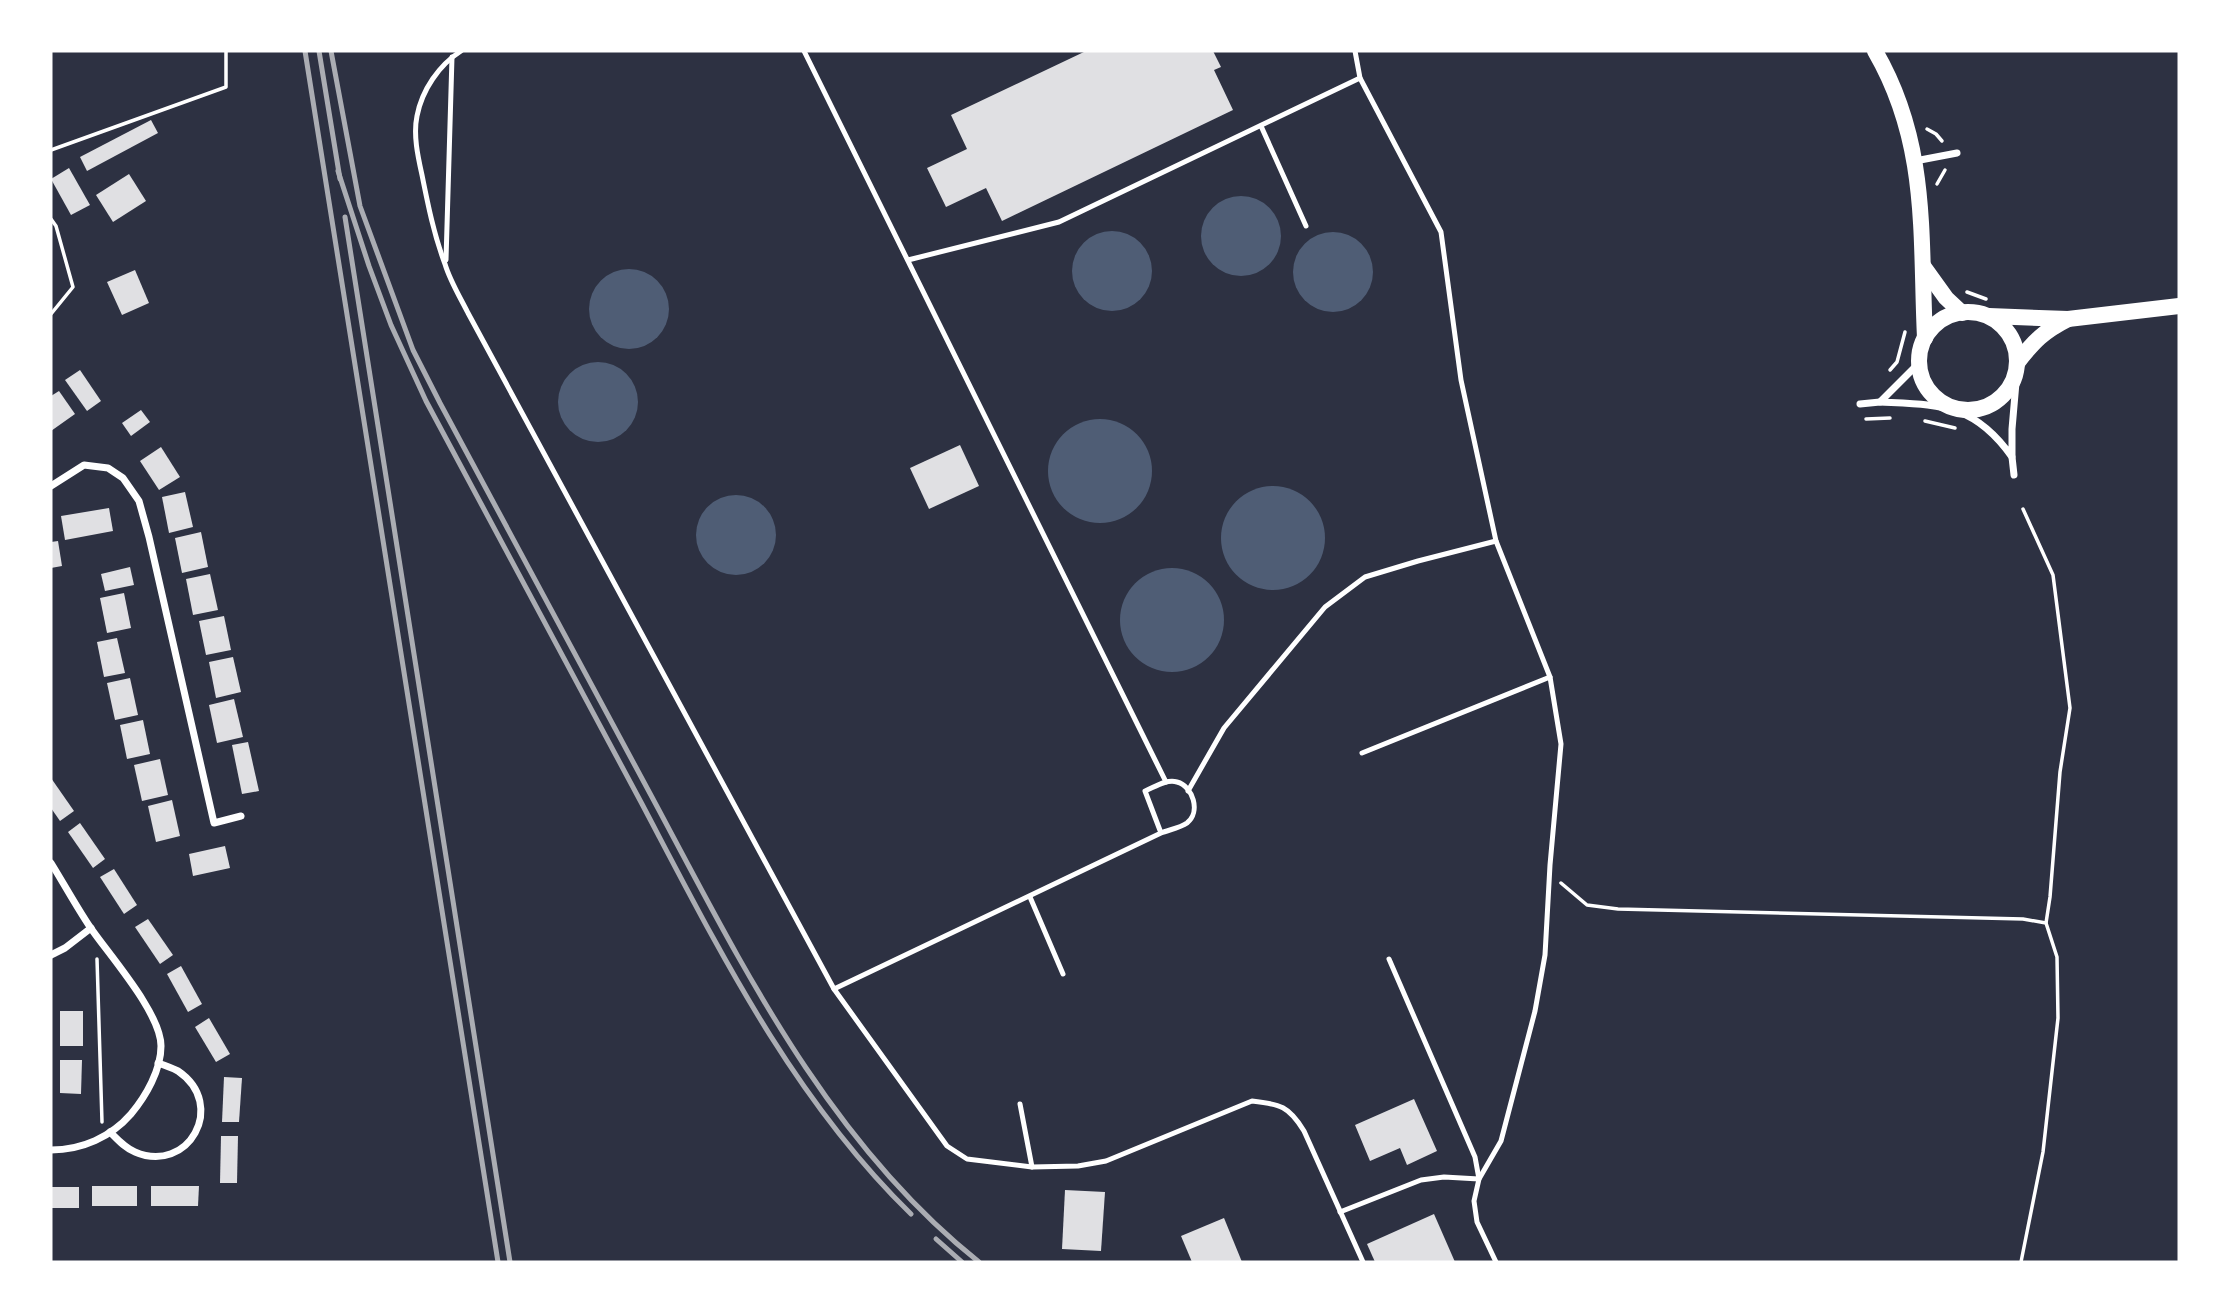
<svg xmlns="http://www.w3.org/2000/svg" width="2230" height="1313" font-family="'Roboto Condensed',sans-serif">
	<rect width="100%" height="100%" fill="#2d3142"/>
	<!-- water -->
	<g fill="#4f5d75">
		<circle cx="1241" cy="236" r="40"/>
		<circle cx="1112" cy="271" r="40"/>
		<circle cx="1333" cy="272" r="40"/>
		<circle cx="629" cy="309" r="40"/>
		<circle cx="598" cy="402" r="40"/>
		<circle cx="1100" cy="471" r="52"/>
		<circle cx="1273" cy="538" r="52"/>
		<circle cx="736" cy="535" r="40"/>
		<circle cx="1172" cy="620" r="52"/>
	</g>
	<!-- building -->
	<g fill="#e0e0e3">
		<polygon points="1086,51 1213,51 1221,67 1214,70 1233,110 1002,221 986,188 946,207 927,168 967,149 951,115"/>
		<polygon points="151,120 158,133 87,171 80,157"/>
		<polygon points="69,168 90,205 71,215 51,179"/>
		<polygon points="129,174 146,201 113,222 96,195"/>
		<polygon points="135,270 149,303 122,315 107,282"/>
		<polygon points="80,370 101,401 87,411 65,380"/>
		<polygon points="59,391 75,414 51,431 51,396"/>
		<polygon points="141,410 150,422 131,436 122,423"/>
		<polygon points="960,445 979,486 929,509 910,468"/>
		<polygon points="161,447 180,477 159,490 140,461"/>
		<polygon points="185,492 193,527 169,533 162,497"/>
		<polygon points="109,508 113,531 65,540 61,516"/>
		<polygon points="201,532 208,567 182,573 175,538"/>
		<polygon points="58,541 62,566 51,568 51,542"/>
		<polygon points="130,567 134,585 105,591 101,574"/>
		<polygon points="210,574 218,610 193,615 186,579"/>
		<polygon points="124,593 131,628 107,633 100,598"/>
		<polygon points="224,616 231,650 206,655 199,621"/>
		<polygon points="117,638 125,673 104,677 97,642"/>
		<polygon points="233,657 241,692 216,698 209,662"/>
		<polygon points="130,678 138,715 115,720 107,683"/>
		<polygon points="234,699 243,737 217,743 209,705"/>
		<polygon points="143,720 150,754 127,759 120,725"/>
		<polygon points="248,742 259,791 242,794 232,745"/>
		<polygon points="160,759 168,795 142,801 134,765"/>
		<polygon points="51,778 74,811 60,821 51,808"/>
		<polygon points="172,800 180,836 156,842 148,806"/>
		<polygon points="80,823 105,859 93,868 68,832"/>
		<polygon points="225,846 230,868 193,876 189,854"/>
		<polygon points="114,869 137,905 124,914 100,877"/>
		<polygon points="148,919 173,955 160,964 135,927"/>
		<polygon points="181,966 202,1004 188,1012 167,974"/>
		<rect x="60" y="1011" width="23" height="35"/>
		<polygon points="209,1018 230,1054 216,1062 195,1027"/>
		<polygon points="60,1060 82,1060 81,1094 60,1093"/>
		<polygon points="224,1077 242,1078 239,1122 222,1122"/>
		<polygon points="1414,1099 1437,1151 1407,1165 1400,1148 1370,1161 1355,1125"/>
		<polygon points="221,1136 238,1136 237,1183 220,1183"/>
		<rect x="92" y="1186" width="45" height="20"/>
		<polygon points="151,1186 199,1186 198,1206 151,1206"/>
		<rect x="51" y="1187" width="28" height="21"/>
		<polygon points="1065,1190 1105,1192 1101,1251 1062,1249"/>
		<polygon points="1434,1214 1455,1262 1375,1262 1367,1244"/>
		<polygon points="1224,1218 1242,1262 1192,1262 1181,1236"/>
	</g>
	<g fill="none" stroke-linecap="round" stroke-linejoin="round">
		<!-- path -->
		<g stroke="#fff" stroke-width="3.5">
			<polyline points="1927,129 1936,134 1942,141"/>
			<polyline points="51,150 226,87 226,51"/>
			<polyline points="1937,184 1945,170"/>
			<polyline points="51,219 56,226 73,287 51,314"/>
			<polyline points="1967,292 1986,299"/>
			<polyline points="1890,370 1897,362 1905,332"/>
			<polyline points="1866,419 1890,418"/>
			<polyline points="1925,421 1955,428"/>
			<polyline points="2023,509 2053,575 2070,708 2060,772 2050,897 2046,923"/>
			<polyline points="1561,883 1587,905 1618,909 2023,919 2046,923 2057,957 2058,1018 2043,1152 2021,1262"/>
			<polyline points="97,959 102,1122"/>
		</g>
		<!-- service -->
		<g stroke="#fff" stroke-width="5">
			<path d="M461,51C439,65 422,90 417,116C413,135 418,157 422,175C428,205 434,235 445,264C450,281 460,297 468,313L834,989L947,1146L967,1159L1032,1167L1078,1166L1106,1161L1252,1101C1280,1104 1289,1106 1304,1131L1363,1262"/>
			<polyline points="804,51 1166,782"/>
			<polyline points="1355,51 1360,78 1441,232 1461,380 1496,541 1550,677 1561,744 1550,865 1545,955 1535,1011 1501,1141 1479,1179 1474,1201 1477,1222 1496,1262"/>
			<polyline points="1261,126 1306,226"/>
			<polyline points="446,260 452,57"/>
			<polyline points="908,260 1059,222 1360,78"/>
			<polyline points="1362,753 1550,677"/>
			<polyline points="1188,791 1224,728 1325,607 1365,577 1418,561 1496,541"/>
			<polyline points="1030,897 1063,974"/>
			<path d="M834,989L1161,833L1145,791C1155,787 1166,779 1177,782C1193,786 1201,812 1187,823C1180,828 1168,830 1161,833"/>
			<polyline points="1020,1104 1032,1167"/>
			<polyline points="1340,1212 1421,1180 1444,1177 1479,1179 1475,1157 1389,959"/>
		</g>
		<!-- minor -->
		<g stroke="#fff" stroke-width="7">
			<polyline points="1915,161 1957,153"/>
			<path d="M1918,364L1880,402C1940,405 1974,403 2012,457V429L2017,371"/>
			<polyline points="1860,404 1880,402"/>
			<polyline points="2012,457 2014,475"/>
			<polyline points="51,486 84,465 108,468 123,478 139,501 149,537 214,823 241,816"/>
			<path d="M51,863C64,884 76,906 90,927C109,955 161,1013 161,1046C161,1070 146,1096 131,1114C111,1137 82,1150 51,1150"/>
			<polyline points="51,955 65,948 91,928"/>
			<path d="M110,1132C118,1140 125,1148 135,1152C188,1175 228,1105 178,1071C172,1068 164,1065 158,1063"/>
		</g>
		<!-- primary -->
		<g stroke="#fff" stroke-width="16">
			<path d="M1875,51C1929,144 1920,235 1925,338"/>
			<polyline points="1923,266 1946,298 1962,313"/>
			<circle cx="1968" cy="361" r="49"/>
			<polyline points="1989,316 2068,319 2179,306"/>
			<path d="M2017,363C2034,341 2044,331 2068,319"/>
		</g>
		<!-- rail -->
		<g stroke="#abadb3" stroke-width="5">
			<polyline points="305,51 498,1262"/>
			<polyline points="319,51 340,179"/>
			<path d="M331,51L360,206L413,350L440,403C511,535 582,667 653,799C742,965 828,1142 979,1262"/>
			<path d="M338,171L369,266L391,325L426,401C498,535 570,669 642,804C718,948 792,1098 911,1214"/>
			<polyline points="345,217 510,1262"/>
			<polyline points="936,1239 962,1262"/>
		</g>
	</g>
	<!-- border -->
	<rect width="2230" height="1313" fill="none" stroke="#ffffff" stroke-width="105"/>
</svg>
